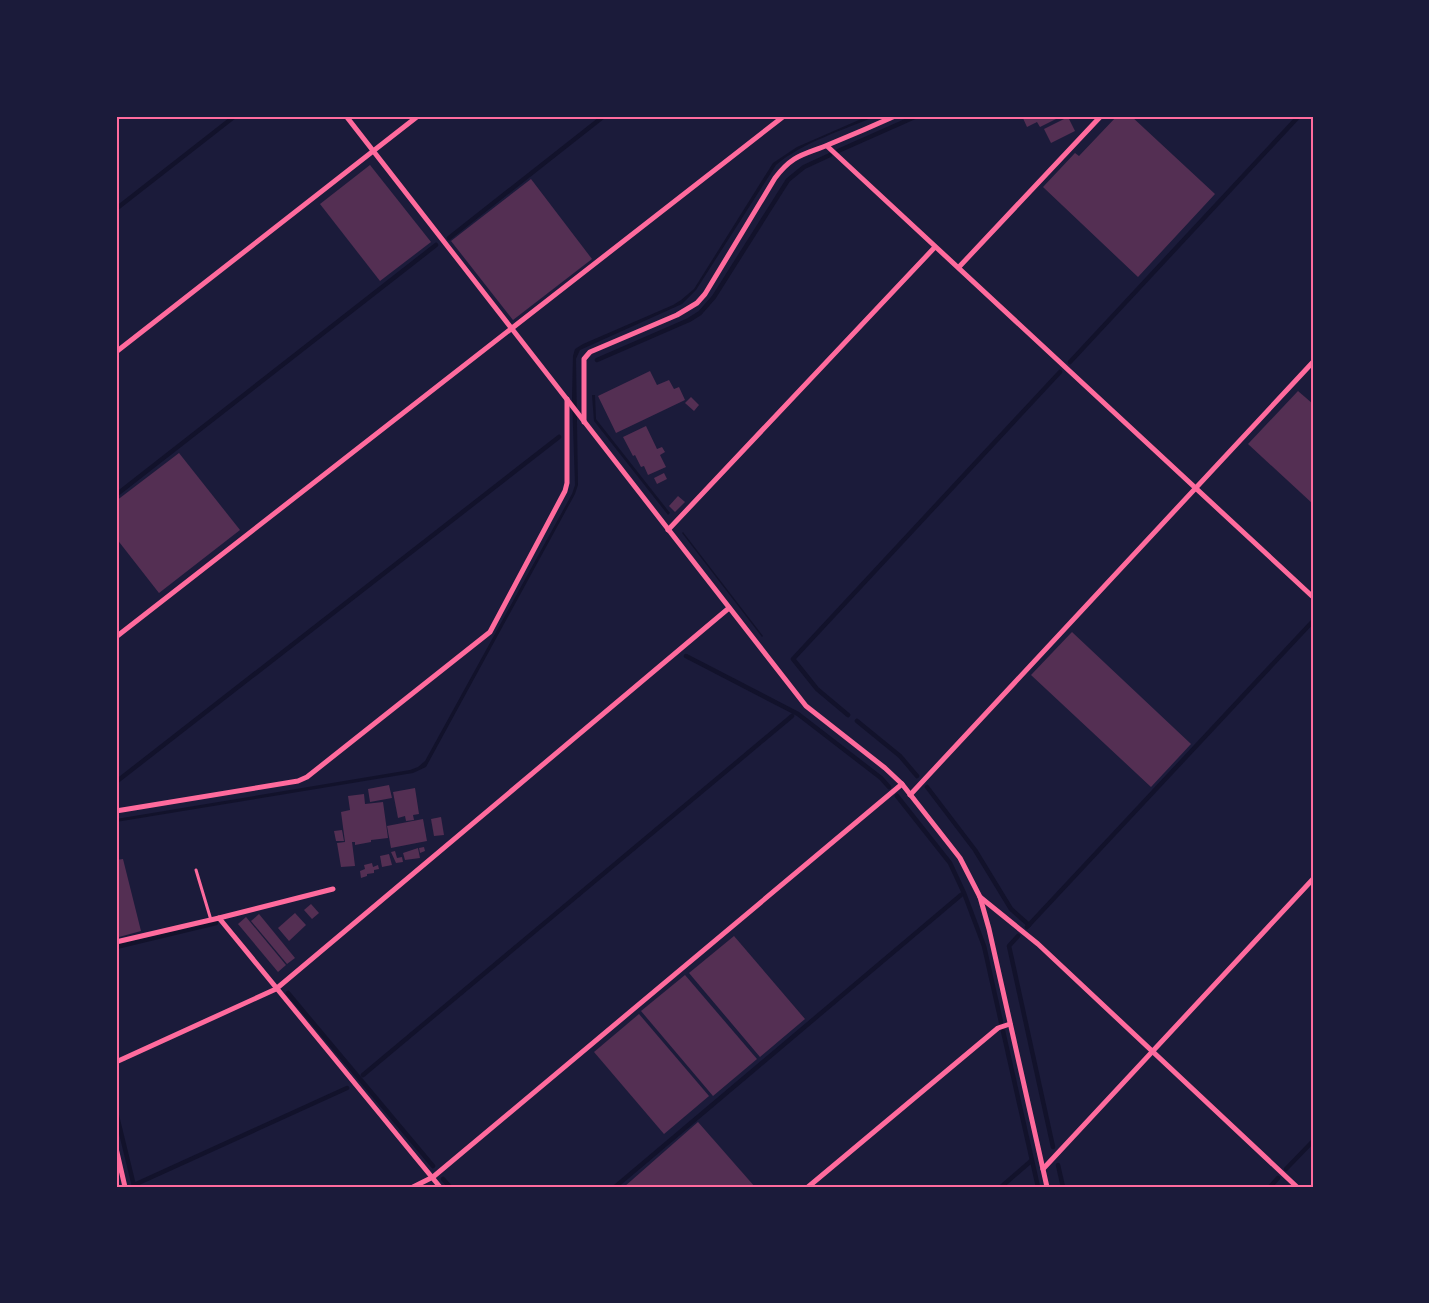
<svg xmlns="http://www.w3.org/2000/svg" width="1429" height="1303" font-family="'Roboto Serif',serif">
	<rect width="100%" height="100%" fill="#1b1b3a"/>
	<!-- water -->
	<g fill="#12122b">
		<path d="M868,116H876C844,130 803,142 776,165L696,290L682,304L580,350L576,359L578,485L575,494L426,767L413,773L116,822V819L410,770L418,767L425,761L572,494L575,485L572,398L573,356L575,349L583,344L673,305L681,300L694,289L773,163L797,147Z"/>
		<polygon points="592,395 595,395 596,419 670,513 668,515 594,421"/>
		<polygon points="683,532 763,636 762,637 682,533"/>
	</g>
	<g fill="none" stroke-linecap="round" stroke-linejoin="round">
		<!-- stream -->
		<g stroke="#12122b" stroke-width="4.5">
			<polyline points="838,151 917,116"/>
			<polyline points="116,209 235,116"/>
			<polyline points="449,238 604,116"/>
			<polyline points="597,360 689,320 700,313 714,297 788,180 804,167 830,155"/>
			<polyline points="1070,362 1299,116"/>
			<polyline points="116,495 436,245"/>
			<polyline points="686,656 798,714 881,778 889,787"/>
			<polyline points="848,715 817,689 793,659 1060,372"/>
			<polyline points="857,721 900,756 917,776"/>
			<polyline points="116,782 559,437"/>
			<polyline points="927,787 975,850 1011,909 1029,925"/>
			<polyline points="897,796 950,863 964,893 984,946 1001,1022"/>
			<polyline points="1027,927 1313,621"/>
			<polyline points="1018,936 1009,946 1053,1147"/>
			<polyline points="116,947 216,923"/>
			<polyline points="288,993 433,1166"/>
			<polyline points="1003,1031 1038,1187"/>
			<polyline points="363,1075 792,716"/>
			<polyline points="116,1112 134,1186"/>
			<polyline points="1058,1165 1063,1187"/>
			<polyline points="1286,1169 1313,1141"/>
			<polyline points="443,1179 450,1187"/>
			<polyline points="134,1185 347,1088"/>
			<polyline points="615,1187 961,895"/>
			<polyline points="1001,1187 1031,1161"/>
			<polyline points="1270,1187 1278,1178"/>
		</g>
	</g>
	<!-- building -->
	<g fill="#542f53">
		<polygon points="1022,116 1062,116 1040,127 1037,122 1027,127"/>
		<polygon points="1117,116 1131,116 1215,194 1138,277 1043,187 1075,153 1079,156"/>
		<polygon points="1068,117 1075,131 1051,143 1044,129"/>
		<polygon points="370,165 431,242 380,281 320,204"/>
		<polygon points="531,179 592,259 513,320 451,241"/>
		<polygon points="650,371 657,385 669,380 674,389 679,387 685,400 616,433 598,396"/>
		<polygon points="1298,391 1313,404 1313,504 1248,444"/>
		<polygon points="691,397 699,405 694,411 685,403"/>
		<polygon points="646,426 657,449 662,447 665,452 660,455 666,467 648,475 644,466 641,467 635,455 633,456 623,437"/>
		<polygon points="179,453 240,530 159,593 116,538 116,501"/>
		<polygon points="664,473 667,479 657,484 654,478"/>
		<polygon points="678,496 685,502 675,512 669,506"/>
		<polygon points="1072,632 1191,744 1151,787 1031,675"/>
		<polygon points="389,785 392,798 370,802 368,789"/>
		<polygon points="415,788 419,814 413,815 414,820 406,821 405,816 398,818 393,792"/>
		<polygon points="364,794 365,804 383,802 388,838 371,840 371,842 355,845 355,842 352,842 355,866 341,867 337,843 345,842 341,812 350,810 348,796"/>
		<polygon points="441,817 444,835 434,836 431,819"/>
		<polygon points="423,819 427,841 391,848 387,826"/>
		<polygon points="342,830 344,841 336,841 334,831"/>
		<polygon points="424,847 425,851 420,853 419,848"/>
		<polygon points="418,848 420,858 405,860 403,853"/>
		<polygon points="395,851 397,858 402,857 403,862 396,863 391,852"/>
		<polygon points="389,854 392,865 382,867 380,856"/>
		<polygon points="123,859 141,931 119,937 116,928 116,860"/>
		<polygon points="372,863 373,867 378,865 379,869 374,870 374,873 367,874 367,876 361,878 360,871 365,869 364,865"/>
		<polygon points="311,904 319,913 312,919 304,910"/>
		<polygon points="295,913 306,925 289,941 278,928"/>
		<polygon points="259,914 295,958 287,964 251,921"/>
		<polygon points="246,917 286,965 278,972 238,924"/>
		<polygon points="734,936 805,1019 760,1057 689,973"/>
		<polygon points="685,975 757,1059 713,1096 641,1011"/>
		<polygon points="639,1014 709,1096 664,1134 594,1052"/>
		<polygon points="698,1122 755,1187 624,1187"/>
	</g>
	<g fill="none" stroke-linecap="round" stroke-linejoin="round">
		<!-- service -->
		<polyline stroke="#ff6b9d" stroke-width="3" points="196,870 211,920"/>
		<!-- minor -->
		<g stroke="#ff6b9d" stroke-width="5">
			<polyline points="346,116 806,706 885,768 902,784 960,858 980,897 989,929 1047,1187"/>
			<polyline points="827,146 1313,597"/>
			<polyline points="959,267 1101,116"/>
			<polyline points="116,352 418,116"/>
			<path d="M584,422V359L590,352L677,315L697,303L705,294L775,178C794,153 805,155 830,144C852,135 873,126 895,116"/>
			<polyline points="668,530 935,247"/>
			<polyline points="116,637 784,116"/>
			<polyline points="910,795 1313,362"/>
			<polyline points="116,811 298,781 307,777 490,632 565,491 567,483 567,399"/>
			<polyline points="980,897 1038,944 1297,1187"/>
			<polyline points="219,918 333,889"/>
			<polyline points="116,942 219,918 440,1187"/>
			<polyline points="116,1062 276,989 729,608"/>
			<polyline points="116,1148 125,1187"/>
			<polyline points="1043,1169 1313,879"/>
			<polyline points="413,1187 433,1177 902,784"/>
			<polyline points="808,1187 998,1028 1010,1024"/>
		</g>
	</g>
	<!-- border -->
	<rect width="1429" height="1303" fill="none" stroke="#1b1b3a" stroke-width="235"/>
	<rect x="118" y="118" width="1194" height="1068" fill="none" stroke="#ff6b9d" stroke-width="2"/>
</svg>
